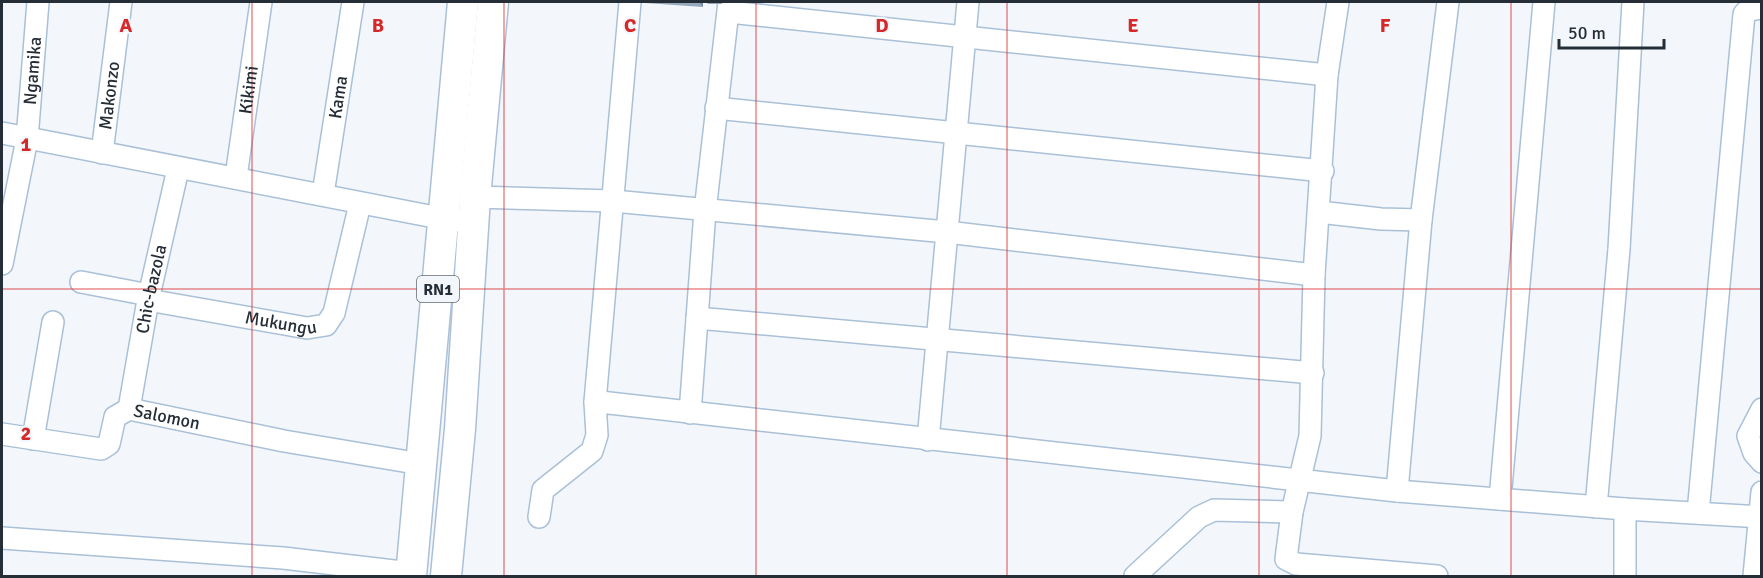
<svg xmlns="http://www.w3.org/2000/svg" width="1763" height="578" font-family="Signika,sans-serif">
	<rect width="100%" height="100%" fill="#f3f7fc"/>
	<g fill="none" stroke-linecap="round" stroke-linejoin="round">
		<!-- minor casing -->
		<g stroke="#aac0d7" stroke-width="24">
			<g id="minor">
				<polyline points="1338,2 1327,75 1314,275 1310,436 1292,512 1286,559 1296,564 1437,576"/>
				<polyline points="729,12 1327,75"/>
				<polyline points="716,108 1323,171"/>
				<polyline points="2,133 455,221"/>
				<path id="s1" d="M102,153L121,2"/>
				<path id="s2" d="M236,177L261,2"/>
				<path id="s3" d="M323,194L353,2"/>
				<polyline points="475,197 613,201 947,232 1314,275"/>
				<polyline points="1319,212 1381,219 1421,220"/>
				<path id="s4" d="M2,264L27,139L38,2"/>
				<polyline points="81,282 149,295"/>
				<path id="s5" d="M148,300L307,328L326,325L334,313L360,204"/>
				<polyline points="697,318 1313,373"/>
				<polyline points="595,402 630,2"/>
				<path id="s6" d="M129,409L148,300L178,169"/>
				<polyline points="1762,409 1748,436 1754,453 1762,462"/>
				<polyline points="690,413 705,211 729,2"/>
				<path id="s7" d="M2,434L101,449L109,444L115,417L129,409L284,441L421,464"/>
				<polyline points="33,439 53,322"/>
				<polyline points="928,440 968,2"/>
				<polyline points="1397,491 1421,220 1448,2"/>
				<polyline points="1500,499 1544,2"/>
				<polyline points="1596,507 1619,249 1633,2"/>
				<polyline points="1625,509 1625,576"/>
				<polyline points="1698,513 1744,14 1748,10 1762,8"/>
				<polyline points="539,517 543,490 592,451 597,435 595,402 600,402 1397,491 1625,509 1762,517"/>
				<polyline points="2,538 283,558 411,573"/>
				<polyline points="1135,576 1199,517 1214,510 1292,512"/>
				<polyline points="1754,576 1762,492"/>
			</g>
		</g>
		<!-- highway casing -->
		<g stroke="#aac0d7" stroke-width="33">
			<g id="highway">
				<polyline points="411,576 463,2"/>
				<polyline points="446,576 460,429 475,197 493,2"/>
			</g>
		</g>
		<!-- minor -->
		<use href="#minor" stroke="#fff" stroke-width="21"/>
		<!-- highway -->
		<use href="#highway" stroke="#fff" stroke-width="30"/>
	</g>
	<!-- wall -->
	<g fill="#96a9bc">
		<polygon points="644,2 703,2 703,7 645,3"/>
		<polygon points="706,2 723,2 722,4 708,4"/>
	</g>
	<!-- shaded-wall -->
	<polygon fill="#7a8999" points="699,2 703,2 703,7"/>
	<!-- grid -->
	<path fill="none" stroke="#d62828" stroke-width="1.5" stroke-opacity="0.55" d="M252,2V576M504,2V576M756,2V576M1007,2V576M1259,2V576M1511,2V576M2,289H1762"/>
	<g text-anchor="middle" stroke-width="4.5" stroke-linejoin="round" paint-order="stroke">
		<!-- shield labels -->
		<rect fill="#f3f7fc" stroke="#636a71" stroke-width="1.5" x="417" y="276" width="42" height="26" rx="4.5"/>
		<g font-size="16" font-weight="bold" fill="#252d36">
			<text x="438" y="295">RN1</text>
		</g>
		<!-- street labels -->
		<g font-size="18" fill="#252d36" stroke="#f3f7fc">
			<text dy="6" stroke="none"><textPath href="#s4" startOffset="196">Ngamika</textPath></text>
			<text dy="6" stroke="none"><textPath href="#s2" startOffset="88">Kikimi</textPath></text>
			<text dy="6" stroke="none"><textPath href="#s1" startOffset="58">Makonzo</textPath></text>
			<text dy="6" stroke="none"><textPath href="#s3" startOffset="98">Kama</textPath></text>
			<text dy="6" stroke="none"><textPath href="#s6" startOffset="122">Chic-bazola</textPath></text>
			<text dy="6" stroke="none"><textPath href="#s5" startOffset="135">Mukungu</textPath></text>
			<text dy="6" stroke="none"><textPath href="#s7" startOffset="192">Salomon</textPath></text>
		</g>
	</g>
	<g font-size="20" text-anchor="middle" font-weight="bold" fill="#d62828" stroke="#f3f7fc" stroke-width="4.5" stroke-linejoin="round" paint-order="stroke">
		<text x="126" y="32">A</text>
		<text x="378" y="32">B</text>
		<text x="630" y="32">C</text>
		<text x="882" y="32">D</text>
		<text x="1133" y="32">E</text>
		<text x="1385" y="32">F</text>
		<text x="26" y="151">1</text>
		<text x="26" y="440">2</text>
	</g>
	<!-- border -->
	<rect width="1763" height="578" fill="none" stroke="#252d36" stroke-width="6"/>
	<!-- scale -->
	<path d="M1559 39v9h105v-9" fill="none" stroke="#252d36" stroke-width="3"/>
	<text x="1568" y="39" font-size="18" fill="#252d36" stroke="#f3f7fc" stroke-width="4.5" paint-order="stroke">50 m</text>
</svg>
